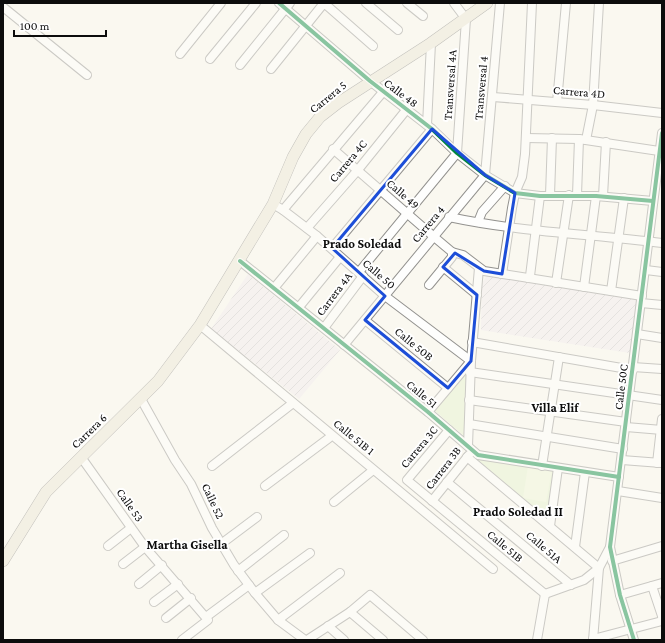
<svg xmlns="http://www.w3.org/2000/svg" width="665" height="643" font-family="'Crimson Pro',serif">
	<defs>
		<pattern id="industrial-furrows" width="10" height="10" patternUnits="userSpaceOnUse"><rect width="10" height="10" fill="#f1eaee"/><path d="M-1 1l2-2M0 10L10 0M9 11l2-2" fill="none" stroke="#cdc8cb"/></pattern>
	</defs>
	<rect width="100%" height="100%" fill="#faf8f0"/>
	<!-- industrial -->
	<g fill="url(#industrial-furrows)">
		<polygon points="248,274 340,350 299,399 211,329"/>
		<polygon points="488,274 637,298 630,353 481,330 482,283"/>
	</g>
	<!-- grass -->
	<g fill="#e5f2cd">
		<polygon points="467,370 464,436 435,411"/>
		<polygon points="476,459 555,470 548,519"/>
	</g>
	<!-- pitch -->
	<polygon fill="#eff6d7" points="528,466 552,470 546,502 523,498"/>
	<g fill="none" stroke-linecap="round" stroke-linejoin="round">
		<!-- minor casing -->
		<g stroke="#93928f" stroke-width="10">
			<g id="minor">
				<polyline points="279,3 370,81 432,129 457,153 485,175 515,193 540,196 596,196 653,201"/>
				<polyline points="366,3 398,30"/>
				<polyline points="407,3 423,16"/>
				<polyline points="3,7 87,75"/>
				<polyline points="180,54 221,3"/>
				<polyline points="210,59 256,3"/>
				<polyline points="240,65 290,3"/>
				<polyline points="271,69 324,3 373,46"/>
				<polyline points="493,97 593,105 662,113"/>
				<polyline points="557,102 566,3"/>
				<polyline points="427,125 431,43"/>
				<polyline points="526,138 579,139 659,151"/>
				<polyline points="586,140 593,105 599,3"/>
				<polyline points="333,149 433,236 452,252 463,255 484,271 642,296"/>
				<polyline points="550,195 552,138"/>
				<polyline points="577,195 579,139"/>
				<polyline points="603,196 606,142"/>
				<polyline points="273,204 283,210 317,236 385,296 471,361 428,412"/>
				<polyline points="283,210 383,92"/>
				<path d="M449,217C519,232 591,234 662,243"/>
				<polyline points="478,222 482,212 505,186"/>
				<polyline points="307,228 357,171 407,109"/>
				<polyline points="332,248 432,129"/>
				<polyline points="240,261 428,412 478,455 619,477"/>
				<polyline points="443,267 477,295"/>
				<polyline points="646,270 662,272"/>
				<polyline points="359,272 457,153 466,19 454,3"/>
				<polyline points="502,274 512,208 515,193 522,177 525,154 532,3"/>
				<polyline points="528,278 530,276 540,196"/>
				<polyline points="556,283 569,195"/>
				<polyline points="429,285 452,257 452,252"/>
				<polyline points="275,287 317,236"/>
				<polyline points="584,287 596,196"/>
				<polyline points="611,291 624,198"/>
				<polyline points="641,303 662,305"/>
				<polyline points="299,307 340,257"/>
				<polyline points="365,320 448,388"/>
				<polyline points="200,325 493,569"/>
				<polyline points="324,328 363,276"/>
				<polyline points="637,334 662,338"/>
				<polyline points="472,342 633,370"/>
				<polyline points="344,345 485,175 500,3"/>
				<polyline points="633,367 662,369"/>
				<polyline points="470,372 662,400"/>
				<polyline points="141,399 175,460 191,484 212,528 234,565 255,593 278,620 305,640"/>
				<polyline points="469,400 626,422"/>
				<polyline points="469,424 623,449"/>
				<polyline points="626,427 662,430"/>
				<polyline points="449,430 407,480 545,594"/>
				<polyline points="468,446 471,361 479,268"/>
				<polyline points="81,457 145,547 208,620 182,640"/>
				<polyline points="467,457 599,568 584,580 545,594"/>
				<polyline points="622,460 661,463"/>
				<polyline points="657,463 662,419"/>
				<polyline points="212,466 293,403"/>
				<polyline points="542,466 559,357"/>
				<polyline points="447,482 571,585"/>
				<polyline points="265,486 329,438"/>
				<polyline points="618,491 662,498"/>
				<polyline points="432,501 469,455"/>
				<polyline points="334,502 372,471"/>
				<polyline points="550,526 558,468"/>
				<polyline points="221,544 257,517"/>
				<polyline points="108,546 131,528"/>
				<polyline points="575,547 585,472"/>
				<polyline points="612,561 662,546"/>
				<polyline points="123,564 145,547"/>
				<polyline points="238,571 284,535"/>
				<polyline points="139,584 162,565"/>
				<polyline points="652,586 662,616"/>
				<polyline points="255,593 310,553"/>
				<polyline points="620,595 662,583"/>
				<polyline points="154,602 178,584"/>
				<polyline points="350,612 383,640"/>
				<polyline points="206,617 249,585"/>
				<polyline points="166,618 191,598"/>
				<polyline points="278,620 340,573"/>
				<polyline points="328,626 344,640"/>
				<polyline points="593,639 662,621 662,619"/>
				<polyline points="307,640 350,612 370,595 423,640"/>
				<polyline points="537,640 545,594"/>
				<polyline points="593,640 599,568 610,547"/>
				<polyline points="634,640 620,595 610,547 662,133"/>
			</g>
		</g>
		<!-- major casing -->
		<g stroke="#80807c" stroke-width="12">
			<polyline id="major" points="3,561 46,492 158,381 200,325 273,204 293,157 306,134 320,117 338,103 431,43 487,3"/>
		</g>
		<!-- minor -->
		<use href="#minor" stroke="#fefefd" stroke-width="8"/>
		<!-- major -->
		<use href="#major" stroke="#ece6d6" stroke-width="11"/>
		<!-- cycleway casing -->
		<g stroke="#fff" stroke-width="6">
			<g id="cycleway">
				<polyline points="279,3 370,81 432,129 457,153 485,175 515,193 540,196 596,196 653,201"/>
				<polyline points="240,261 428,412 478,455 619,477"/>
				<polyline points="634,640 620,595 610,547 662,133"/>
			</g>
		</g>
		<!-- cycleway -->
		<use href="#cycleway" stroke="#00873e" stroke-width="4"/>
	</g>
	<!-- marked area -->
	<path d="M0 0H665V643H0ZM432,129L485,175L515,193L502,274L484,271L455,253L443,267L477,295L471,361L448,388L365,320L385,296L332,248Z" fill="#faf8f0" fill-opacity=".55" fill-rule="evenodd"/>
	<path fill="none" stroke="#1d4ed8" stroke-width="3" stroke-linejoin="round" d="M432,129L485,175L515,193L502,274L484,271L455,253L443,267L477,295L471,361L448,388L365,320L385,296L332,248Z"/>
	<g text-anchor="middle" stroke-width="4" stroke-linejoin="round" paint-order="stroke">
		<!-- street labels -->
		<g font-size="12" fill="#0c0c0c" stroke="#fff">
			<text transform="translate(450 85) rotate(-86)" y="4">Transversal 4A</text>
			<text transform="translate(481 88) rotate(-85)" y="4">Transversal 4</text>
			<text transform="translate(579 92) rotate(5)" y="4">Carrera 4D</text>
			<text transform="translate(401 93) rotate(37)" y="4">Calle 48</text>
			<text transform="translate(328 97) rotate(-39)" y="4">Carrera 5</text>
			<text transform="translate(348 161) rotate(-50)" y="4">Carrera 4C</text>
			<text transform="translate(403 194) rotate(41)" y="4">Calle 49</text>
			<text transform="translate(428 224) rotate(-50)" y="4">Carrera 4</text>
			<text transform="translate(379 274) rotate(41)" y="4">Calle 50</text>
			<text transform="translate(334 294) rotate(-53)" y="4">Carrera 4A</text>
			<text transform="translate(414 344) rotate(39)" y="4">Calle 50B</text>
			<text transform="translate(621 387) rotate(-83)" y="4">Calle 50C</text>
			<text transform="translate(422 394) rotate(39)" y="4">Calle 51</text>
			<text transform="translate(89 431) rotate(-44)" y="4">Carrera 6</text>
			<text transform="translate(354 437) rotate(39)" y="4">Calle 51B 1</text>
			<text transform="translate(419 447) rotate(-50)" y="4">Carrera 3C</text>
			<text transform="translate(443 468) rotate(-52)" y="4">Carrera 3B</text>
			<text transform="translate(213 501) rotate(65)" y="4">Calle 52</text>
			<text transform="translate(130 505) rotate(55)" y="4">Calle 53</text>
			<text transform="translate(505 546) rotate(40)" y="4">Calle 51B</text>
			<text transform="translate(544 547) rotate(40)" y="4">Calle 51A</text>
		</g>
		<!-- neighbourhood labels -->
		<g font-size="13" font-weight="bold" fill="#0c0c0c" stroke="#fff">
			<text x="362" y="248">Prado Soledad</text>
			<text x="555" y="412">Villa Elif</text>
			<text x="518" y="516">Prado Soledad II</text>
			<text x="187" y="549">Martha Gisella</text>
		</g>
	</g>
	<!-- border -->
	<rect width="665" height="643" fill="none" stroke="#0c0c0c" stroke-width="8"/>
	<!-- scale -->
	<path d="M14 30v6h92v-6" fill="none" stroke="#0c0c0c" stroke-width="2"/>
	<text x="20" y="30" font-size="12" fill="#0c0c0c" stroke="#ffffff" stroke-width="3" paint-order="stroke">100 m</text>
</svg>
